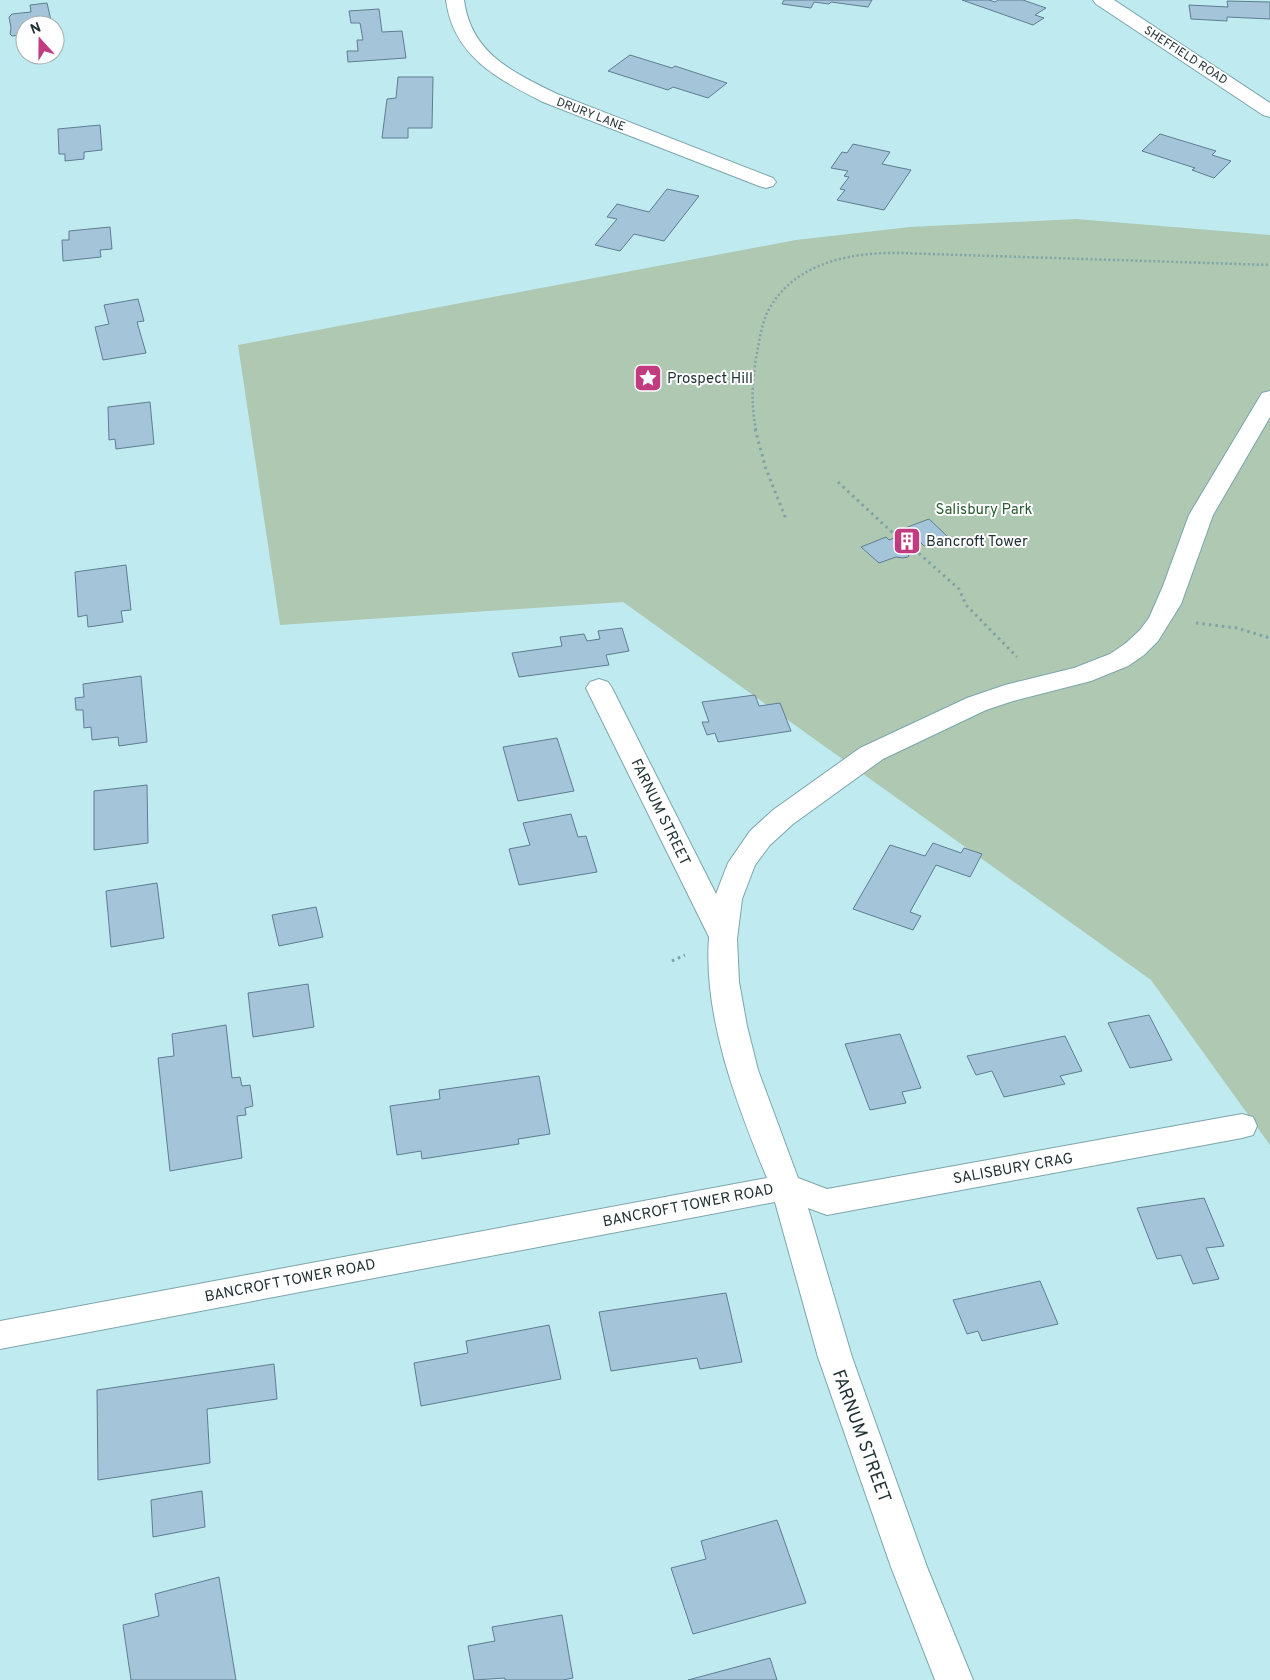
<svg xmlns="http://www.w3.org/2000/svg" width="1270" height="1680" font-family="Overpass,sans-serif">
	<rect width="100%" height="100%" fill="#bfeaf0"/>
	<!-- green -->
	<polygon fill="#aec8b1" points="1076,219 1270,235 1270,1145 1151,980 623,602 280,625 238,345 796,240 910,227"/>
	<!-- building -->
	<g fill="#a4c5d9" stroke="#5f7d90">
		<polygon points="784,0 872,0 868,7 831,2 829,4 814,2 811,8 782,4"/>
		<polygon points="962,0 989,0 995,2 998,0 1023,0 1046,8 1035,15 1044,18 1033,25"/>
		<polygon points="1227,1 1270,2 1270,19 1227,17 1227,21 1191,19 1189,5 1228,7"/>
		<polygon points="47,3 52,25 25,25 25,50 20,51 19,35 12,36 10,34 11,28 9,17 12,14 31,12 30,5"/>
		<polygon points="379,9 382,32 402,31 406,58 348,62 347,51 358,51 357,40 363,40 360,23 351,23 349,11"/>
		<polygon points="630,55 672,68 675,66 727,83 708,98 673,87 668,90 608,71"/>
		<polygon points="398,77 433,77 432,128 408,128 408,138 382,138 387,99 396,98"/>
		<polygon points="100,125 102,150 84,152 84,159 65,161 65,154 59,154 58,129"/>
		<polygon points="1160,134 1216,151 1212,155 1231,161 1214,178 1192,170 1195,168 1142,151"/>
		<polygon points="853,144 890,152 882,164 911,170 884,210 837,200 845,190 840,189 849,177 844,176 848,171 831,168 842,152 847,153"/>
		<polygon points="667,189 699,196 664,241 634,234 620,251 595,245 617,219 607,217 617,204 649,212"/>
		<polygon points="110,227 112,249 100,250 101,257 63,261 62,240 69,240 69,231"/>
		<polygon points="138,299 144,321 137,322 146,353 103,360 95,327 109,324 104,305"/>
		<polygon points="150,402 154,444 116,449 115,439 109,440 108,407"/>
		<polygon points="929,519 948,537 924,546 919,541 903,547 910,552 908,557 903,558 896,557 879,563 861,547 886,537 889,540 909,532 905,528"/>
		<polygon points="126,565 131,610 121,611 123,622 88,627 87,615 78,617 75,572"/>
		<polygon points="622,628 629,651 606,655 609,665 519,677 512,653 562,646 560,637 584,634 587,641 600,639 598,631"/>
		<polygon points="141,676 147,742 119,746 118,737 92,740 91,727 84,728 83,710 76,710 75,698 84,697 83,684"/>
		<polygon points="755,695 759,706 780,703 791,731 718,742 715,733 707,735 702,722 709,722 702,702"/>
		<polygon points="557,738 574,791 518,801 503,747"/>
		<polygon points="147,785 148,843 94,850 94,791"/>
		<polygon points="571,814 578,837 586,836 597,872 519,885 509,849 530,845 523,823"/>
		<polygon points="933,843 961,853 964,848 982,854 970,877 936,865 910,912 921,916 913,930 853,909 890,845 925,856"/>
		<polygon points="157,883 164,938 111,947 106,891"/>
		<polygon points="316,907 323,937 279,946 272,915"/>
		<polygon points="308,984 314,1027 253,1037 248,993"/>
		<polygon points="1149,1015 1172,1060 1130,1068 1108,1023"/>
		<polygon points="226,1025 232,1078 240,1077 242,1086 250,1085 253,1106 245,1108 246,1115 237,1116 242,1158 170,1171 158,1058 174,1056 172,1034"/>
		<polygon points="900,1034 921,1088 902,1092 906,1103 870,1110 845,1044"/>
		<polygon points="1065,1036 1082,1071 1060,1076 1065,1084 1004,1097 992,1071 976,1075 967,1056"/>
		<polygon points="539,1076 550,1134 518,1139 519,1144 422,1159 421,1151 397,1155 390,1106 440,1099 439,1090"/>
		<polygon points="1204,1198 1224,1246 1206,1248 1219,1279 1193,1284 1181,1255 1157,1259 1137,1208"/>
		<polygon points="1040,1281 1058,1324 982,1341 978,1331 967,1334 953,1300"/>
		<polygon points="726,1293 742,1362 700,1369 697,1358 611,1371 599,1312"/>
		<polygon points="549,1325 561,1379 421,1406 414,1363 468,1353 466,1341"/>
		<polygon points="274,1364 277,1399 207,1409 210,1463 98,1480 97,1390"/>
		<polygon points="202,1491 205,1527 153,1537 151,1500"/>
		<polygon points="777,1520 806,1603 693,1634 671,1568 706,1559 701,1541"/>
		<polygon points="219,1577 236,1680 131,1680 123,1625 159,1616 155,1594"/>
		<polygon points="562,1615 573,1678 563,1680 505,1680 505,1678 474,1680 468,1646 495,1641 492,1627"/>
		<polygon points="770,1658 777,1680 688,1680"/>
	</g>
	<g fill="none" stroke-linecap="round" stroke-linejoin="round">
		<!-- minor casing -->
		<g stroke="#7ca5ab" stroke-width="2">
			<g id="minor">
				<path d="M446,0H464C471,54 513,72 557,94L773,178L776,182L773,186L766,188L759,186L543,102C498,79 453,56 446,0Z"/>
				<polygon points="1093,0 1114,0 1270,103 1270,117 1263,115 1096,4"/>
				<path d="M1270,391V417L1213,515L1181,604L1158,641L1144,655L1128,666L1091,681L1013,701L986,710L883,759L793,824L770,845L755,865L742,899L737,939L739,982L747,1026L758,1070L798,1178L827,1189L1242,1114L1253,1117L1257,1126L1253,1135L1242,1138L827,1215L808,1208L852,1357L927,1567L973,1680H935L891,1567L818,1357L775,1202L0,1349V1321L767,1178C737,1105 703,1017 709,937L586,688L590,682L599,679L608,682L612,688L716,894L728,863L750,831L773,810L860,748L967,698L1005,685L1074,668L1110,654L1126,643L1140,630L1149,618L1163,586L1189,515L1259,398L1262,393Z"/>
			</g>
		</g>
		<!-- path-far1 -->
		<path stroke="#81a2a6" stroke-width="2.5" stroke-dasharray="2 2.5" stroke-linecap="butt" d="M756,430C751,405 752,383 756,358C759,343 761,327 767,313C792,263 850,252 900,253L1270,265"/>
		<!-- path -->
		<g stroke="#81a2a6" stroke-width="3" stroke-dasharray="2.5 4" stroke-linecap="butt">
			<polyline points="755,429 766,469 786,519"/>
			<polyline points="838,482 895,535"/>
			<polyline points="914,549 959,589 966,605 1017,657"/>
			<polyline points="1196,623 1237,628 1270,638"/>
			<polyline points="672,961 685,955"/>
		</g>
		<!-- minor -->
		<use href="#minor" fill="#fff" fill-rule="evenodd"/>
	</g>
	<!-- icons -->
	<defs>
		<g id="sight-square" transform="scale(1.4375)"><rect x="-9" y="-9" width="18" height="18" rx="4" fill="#c03b80" stroke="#fff"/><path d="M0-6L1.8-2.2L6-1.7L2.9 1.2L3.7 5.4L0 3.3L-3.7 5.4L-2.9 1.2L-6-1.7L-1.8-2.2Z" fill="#fff"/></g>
		<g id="building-square" transform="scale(1.4375)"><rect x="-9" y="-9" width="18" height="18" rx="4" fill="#c03b80" stroke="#fff"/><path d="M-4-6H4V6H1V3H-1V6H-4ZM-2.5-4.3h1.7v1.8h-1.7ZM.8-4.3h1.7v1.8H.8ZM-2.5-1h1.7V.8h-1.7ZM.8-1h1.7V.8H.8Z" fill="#fff"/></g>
	</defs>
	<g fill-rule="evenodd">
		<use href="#sight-square" x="648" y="378"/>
		<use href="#building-square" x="907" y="541"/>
	</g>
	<g text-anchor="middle" stroke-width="4" stroke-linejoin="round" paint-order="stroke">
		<!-- far-street labels -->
		<g font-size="12" fill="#1f3032" stroke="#fff">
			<text transform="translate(1186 55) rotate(33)" y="4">SHEFFIELD ROAD</text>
			<text transform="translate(591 114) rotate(21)" y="4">DRURY LANE</text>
		</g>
		<!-- poi labels -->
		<g font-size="15" fill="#1f3032" stroke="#fff" text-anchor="start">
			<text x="667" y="383">Prospect Hill</text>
			<text x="926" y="546">Bancroft Tower</text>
		</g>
		<!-- park labels -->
		<g font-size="15" fill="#285e32" stroke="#fff">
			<text x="984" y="514">Salisbury Park</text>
		</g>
		<!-- street labels -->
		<g font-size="15" fill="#1f3032" stroke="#fff">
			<text transform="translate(661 812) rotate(64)" y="5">FARNUM STREET</text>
			<text transform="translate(1013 1168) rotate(-10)" y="5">SALISBURY CRAG</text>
			<text transform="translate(688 1205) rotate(-11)" y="5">BANCROFT TOWER ROAD</text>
			<text transform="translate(290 1280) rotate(-11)" y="5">BANCROFT TOWER ROAD</text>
		</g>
		<!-- near-street labels -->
		<g font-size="18" fill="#1f3032" stroke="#fff">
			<text transform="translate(862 1436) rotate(70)" y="6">FARNUM STREET</text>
		</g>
	</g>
	<!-- north arrow -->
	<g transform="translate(40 40) rotate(339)"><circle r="24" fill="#ffffff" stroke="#a5acad"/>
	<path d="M0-4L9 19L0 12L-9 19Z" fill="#c03b80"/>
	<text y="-8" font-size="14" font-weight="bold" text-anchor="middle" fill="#1f3032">N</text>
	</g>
</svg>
